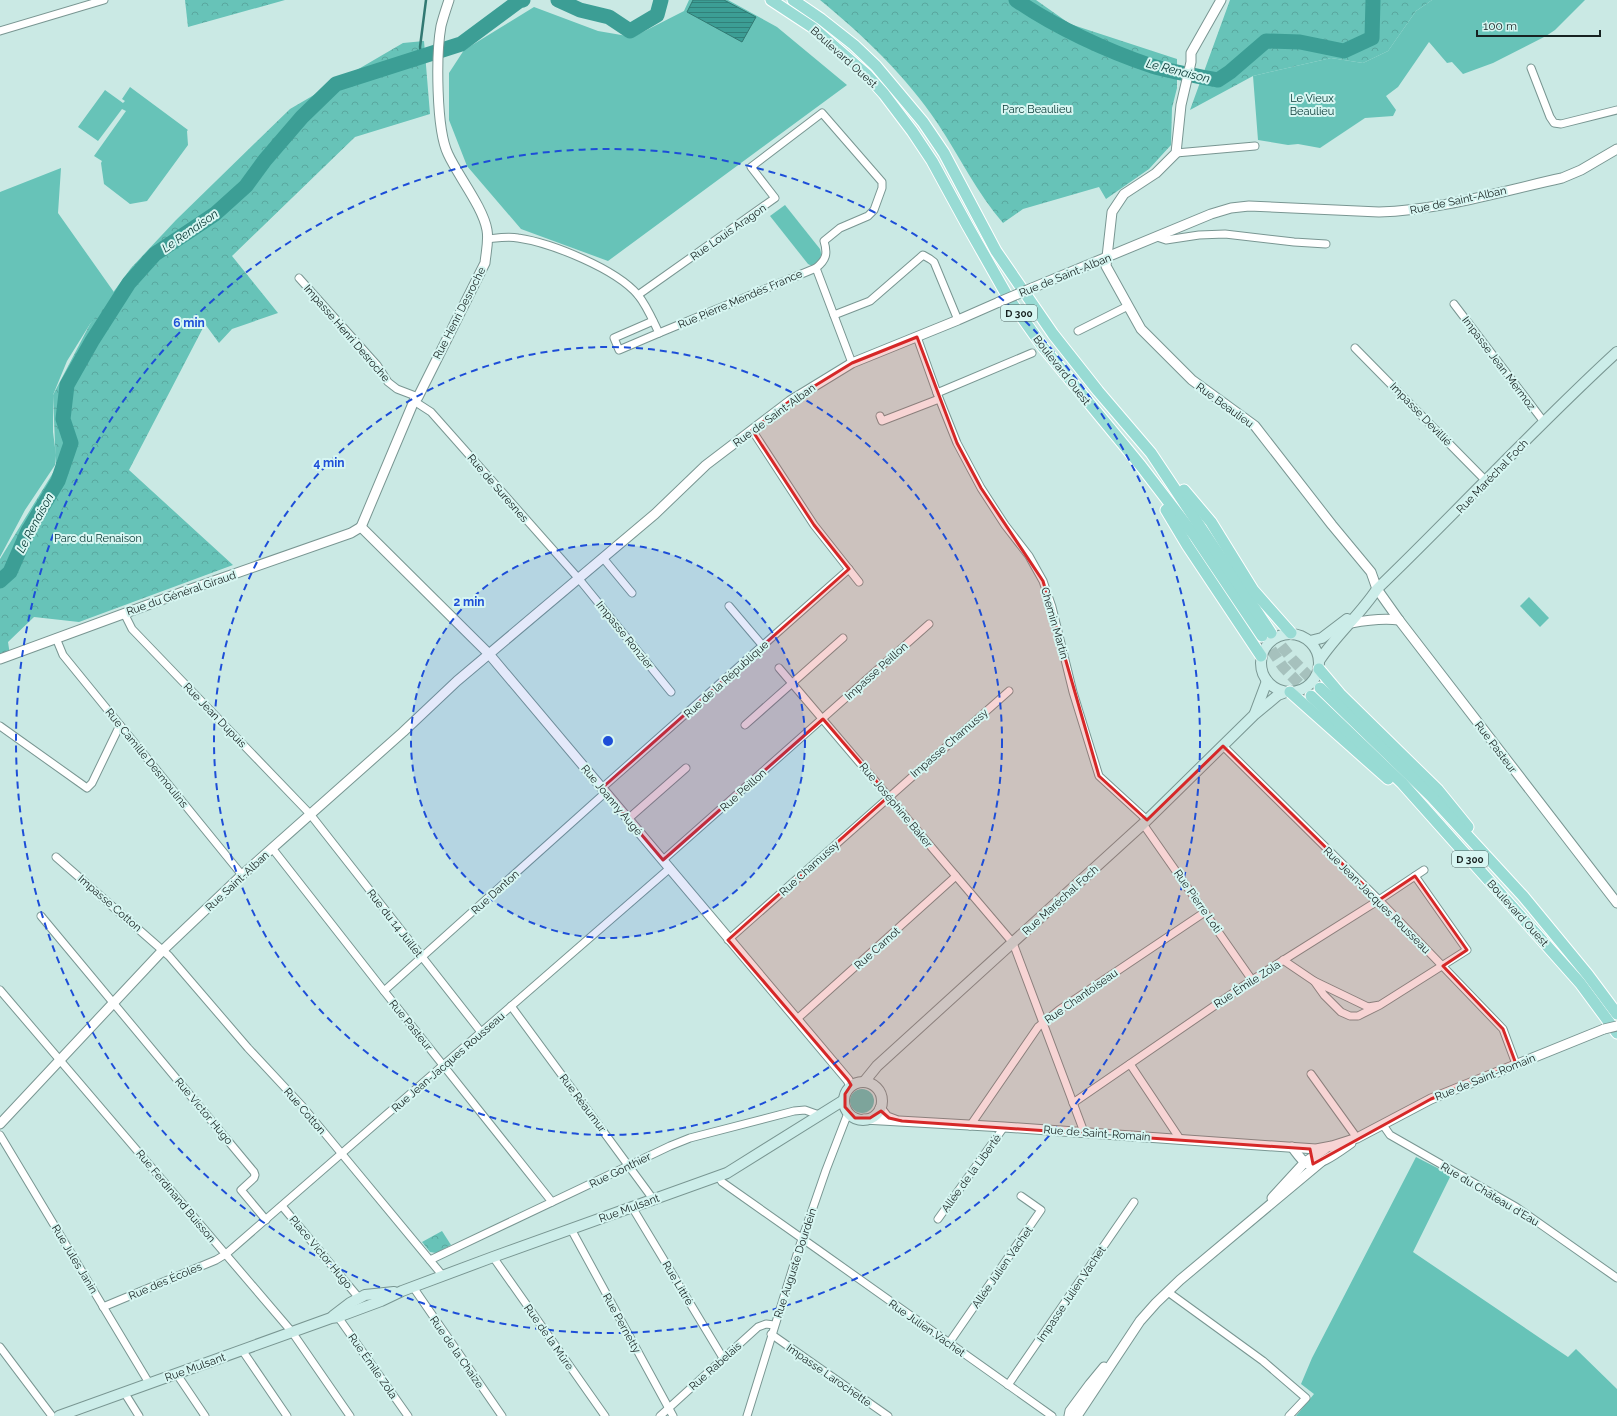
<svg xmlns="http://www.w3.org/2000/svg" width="1617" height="1416" font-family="Raleway,sans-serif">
	<defs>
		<pattern id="park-crowns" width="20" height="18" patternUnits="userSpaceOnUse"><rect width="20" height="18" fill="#67c3b8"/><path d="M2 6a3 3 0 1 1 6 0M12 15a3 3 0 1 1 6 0" fill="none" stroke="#59a79e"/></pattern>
		<pattern id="water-rules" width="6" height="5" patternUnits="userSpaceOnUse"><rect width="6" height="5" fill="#3c9e95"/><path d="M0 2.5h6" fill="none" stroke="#318079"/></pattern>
	</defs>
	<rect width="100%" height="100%" fill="#cae9e4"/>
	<!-- green -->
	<g fill="#67c3b8">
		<polygon points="689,0 728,0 777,27 847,85 608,261 521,229 467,166 449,120 449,73 464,50 534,7 598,31 633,37 684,11"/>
		<polygon points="1432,0 1585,0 1555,30 1546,36 1493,63 1463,74 1452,62 1447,63 1429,42 1398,87 1386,96 1396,110 1393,116 1365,118 1320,148 1298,144 1288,145 1258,140 1253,76 1331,58 1363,63 1388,51 1416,11"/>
		<polygon points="130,87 188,130 187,131 188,145 147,201 130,204 104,184 101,163 102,161 94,156 126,111 122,109 98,141 78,127 105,90 123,103 125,101 122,99"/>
		<polygon points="61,168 58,213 116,295 90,324 67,361 53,395 53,432 56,455 55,465 25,510 0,557 0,192"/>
		<path d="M785,205L820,249C823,258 819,262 812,266L808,264L770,216Z"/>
		<polygon points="1529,597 1549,618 1540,627 1520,606"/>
		<circle cx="862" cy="1101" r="12"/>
		<polygon points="1416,1157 1451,1175 1413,1252 1568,1357 1576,1349 1617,1389 1617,1416 1296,1416 1314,1394 1301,1384 1312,1358"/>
	</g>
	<!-- park -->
	<g fill="url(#park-crowns)">
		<polygon points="185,0 285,0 188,27"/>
		<path d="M820,0H1036L1070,24L1177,59V88L1172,108L1171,145L1149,169L1106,199L1099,187L1023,209L1003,223C977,193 960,157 938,124C906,76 864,36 820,0Z"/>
		<polygon points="1230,0 1432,0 1416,11 1388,51 1363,63 1331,58 1253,76 1190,110"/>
		<polygon points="424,41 430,114 355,137 232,256 278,313 232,329 219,343 205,324 129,470 233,565 79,622 34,617 8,642 10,655 0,658 0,559 56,468 53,395 90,324 131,268 176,220 290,109 403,43"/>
		<polygon points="442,1231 451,1245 436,1253 430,1252 422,1242"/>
	</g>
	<!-- water -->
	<polygon fill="url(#water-rules)" stroke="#317972" points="693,0 724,0 756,17 742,42 687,12"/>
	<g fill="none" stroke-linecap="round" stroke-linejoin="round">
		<!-- stream -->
		<polyline stroke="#317972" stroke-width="2.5" points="421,57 420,47 426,0"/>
		<!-- river -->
		<g stroke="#3c9e95" stroke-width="15">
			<polyline points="558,0 580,10 609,17 630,31 657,15 661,0"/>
			<path d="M1016,0C1055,27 1107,51 1152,66C1173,72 1196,76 1218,80L1230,72L1266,41L1300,42L1344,51L1372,38L1373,0"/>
			<polyline points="0,581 10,572 28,531 58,481 71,443 63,419 67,385 92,341 129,283 155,254 215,214 246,186 265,160 302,117 336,84 461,44 519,1 523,0"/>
		</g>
		<!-- primary-tunnel -->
		<g stroke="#a6c1bd" stroke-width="11" stroke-dasharray="11 5.5" stroke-linecap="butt">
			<polyline points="1271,633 1292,659 1320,688"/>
			<polyline points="1262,636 1283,667 1311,696"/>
		</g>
		<!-- minor casing -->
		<g stroke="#799692" stroke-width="9">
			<g id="minor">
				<polyline points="0,31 104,0"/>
				<polyline points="1531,68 1550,117 1554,123 1561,124 1617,110"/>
				<polyline points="1176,153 1255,146"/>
				<polyline points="1157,237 1166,240 1199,235 1225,234 1294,242 1326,244"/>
				<path d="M487,239C497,238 508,236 518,238C552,243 616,269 638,295C647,306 653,321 659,333L816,268L852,363"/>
				<polyline points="299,278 377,365 388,382 397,389 418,397"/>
				<path d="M638,295L775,198L751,167L822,113L882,182V188L874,210L868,216L840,228L824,241C828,254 826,260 816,268"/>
				<polyline points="1454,304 1544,422"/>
				<polyline points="834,315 870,301 923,255 930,259 934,262 958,320"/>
				<polyline points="653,321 614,338 619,350 659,333"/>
				<polyline points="1078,331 1128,306"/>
				<polyline points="917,337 937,393 957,443 981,488 1005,525 1029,556 1043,581 1052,607 1073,692 1099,776 1147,820"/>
				<polyline points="1355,348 1486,481"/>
				<polyline points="937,393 1032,353"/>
				<polyline points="414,401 431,412 579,579 671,692"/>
				<polyline points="880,416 882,421 939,399"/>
				<polyline points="752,430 814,525 859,582"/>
				<polyline points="603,558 632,593"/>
				<polyline points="729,606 763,646"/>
				<polyline points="124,613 132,629 310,814 481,1032"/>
				<polyline points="56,638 63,655 242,875"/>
				<polyline points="779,668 1013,943 1084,1132"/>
				<polyline points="745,725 843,638"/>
				<polyline points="0,726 87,788 92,783 120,725"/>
				<polyline points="1223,746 1379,900 1503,1029 1516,1064"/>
				<polyline points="602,788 849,569"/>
				<polyline points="628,819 686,768"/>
				<polyline points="1143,824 1252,980"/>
				<polyline points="272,848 384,991 552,1202"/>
				<polyline points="56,857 169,956 248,1048 303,1107 443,1276"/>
				<polyline points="663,860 929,624"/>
				<polyline points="41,916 254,1172 255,1175 254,1178 241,1190 266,1220"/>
				<polyline points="728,940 1009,691"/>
				<polyline points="1283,960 1314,981"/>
				<polyline points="0,990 292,1332 350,1416"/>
				<polyline points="384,991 606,792"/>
				<polyline points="1380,1005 1368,1007 1314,981 1324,995 1341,1012 1350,1016 1358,1016 1380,1005 1467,950 1415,876"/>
				<polyline points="511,1006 653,1199"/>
				<polyline points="797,1019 956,876"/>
				<polyline points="1130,1064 1180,1139"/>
				<polyline points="1311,1074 1357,1138"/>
				<polyline points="1073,1103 1252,980 1379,900 1424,870"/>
				<polyline points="1383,1125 1390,1135 1516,1207 1617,1278"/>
				<polyline points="970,1126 1038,1027 1059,1010 1205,912"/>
				<polyline points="0,1135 149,1383"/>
				<polyline points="718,1176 722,1182 817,1249 1052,1416"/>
				<polyline points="282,1206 359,1298"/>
				<polyline points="632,1207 723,1358"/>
				<polyline points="938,1219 1004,1127"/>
				<polyline points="571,1229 673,1416"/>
				<polyline points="493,1257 605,1416"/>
				<polyline points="430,1260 670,1146 690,1138 794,1111 805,1110 819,1115"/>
				<polyline points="413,1287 502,1416"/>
				<polyline points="1168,1292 1263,1361 1306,1398 1289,1416"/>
				<polyline points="103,1307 216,1260 226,1254 670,868"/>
				<polyline points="338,1317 408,1416"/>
				<polyline points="771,1334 888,1416"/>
				<polyline points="949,1343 1041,1210 1021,1196"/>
				<polyline points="0,1347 52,1416"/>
				<polyline points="242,1350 287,1416"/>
				<polyline points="176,1373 205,1416"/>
				<polyline points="1008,1385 1134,1202"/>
				<polyline points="124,1392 139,1416"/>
				<polyline points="660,1416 758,1327 766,1324 774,1325"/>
				<polyline points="747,1416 799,1248 826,1170 848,1113"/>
			</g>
		</g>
		<!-- tertiary casing -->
		<g stroke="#799692" stroke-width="11">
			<g id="tertiary">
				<polyline points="1221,0 1191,53 1191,62 1181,105 1176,153 1156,173 1124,194 1112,212 1106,266 1141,329 1192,380 1255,426 1332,525 1371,572 1377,589 1399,620 1617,903"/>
				<path d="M1032,288L1211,214L1231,208L1249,206L1379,212C1441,210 1502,191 1562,178L1581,170L1617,149"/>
				<polyline points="361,527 489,654 848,1080 851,1086"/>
				<path d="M361,527L414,401L418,397L485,263C486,252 489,241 487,230C483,207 458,176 448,154C436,129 436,54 441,26C443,18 446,9 449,0"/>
				<path d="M1351,623C1367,620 1383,618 1399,620"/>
				<polyline points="0,659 191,589 351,533 361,527"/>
				<polyline points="880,1108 887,1117 895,1120"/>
				<polyline points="864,1119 1004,1127 1316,1149 1332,1146 1357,1138 1431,1099 1604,1029"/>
				<polyline points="0,1124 163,950 242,875 403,732 457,681 655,514 706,465 790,401 852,363 958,320 999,302"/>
				<path d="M1292,1147C1296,1152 1301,1160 1306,1163C1317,1169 1342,1149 1351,1143"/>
				<polyline points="1272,1198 1305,1162 1325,1149"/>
				<polyline points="1069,1416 1070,1411 1090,1384 1104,1367"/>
				<polyline points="1077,1416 1140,1321 1156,1303 1180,1280 1321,1162"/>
			</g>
		</g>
		<!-- secondary casing -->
		<g stroke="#799692" stroke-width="12">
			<g id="secondary">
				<circle cx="1290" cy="663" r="29"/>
				<polyline points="1310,641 1322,638 1347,619"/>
				<path d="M1319,661C1336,635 1360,615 1377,589C1458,511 1534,428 1617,352"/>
				<polyline points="1255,713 1267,681"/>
				<polyline points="864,1082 877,1066 1143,824 1254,715 1278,695 1286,692"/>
				<circle cx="863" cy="1101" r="19"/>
				<polyline points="333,1316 350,1303 365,1295 394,1292"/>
				<polyline points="59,1416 331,1318 338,1317 381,1301 402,1291 493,1257 727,1173 844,1100"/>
			</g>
		</g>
		<!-- primary casing -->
		<g stroke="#fff" stroke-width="13">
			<g id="primary">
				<polyline points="771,0 812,27 867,75 884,94 912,131 932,161 967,225 1009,299 1043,347 1141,466 1194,535 1262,636"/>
				<polyline points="793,0 821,19 854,45 876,66 923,122 944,153 996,251 1053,334 1098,391 1151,453 1271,633"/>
				<polyline points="1184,490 1211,522 1253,590 1291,633"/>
				<polyline points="1166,510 1187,545 1261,656"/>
				<polyline points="1319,669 1341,695 1438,790 1468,827"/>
				<polyline points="1320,688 1431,796 1523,896 1588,975 1617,1014"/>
				<polyline points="1290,692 1388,779"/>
				<polyline points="1311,696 1402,783 1580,983 1617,1033"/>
			</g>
		</g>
		<!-- minor -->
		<use href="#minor" stroke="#fff" stroke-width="7"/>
		<!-- tertiary -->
		<use href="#tertiary" stroke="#fff" stroke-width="9"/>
		<!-- secondary -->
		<use href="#secondary" stroke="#ccede9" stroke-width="10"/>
		<!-- primary -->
		<use href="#primary" stroke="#98dbd4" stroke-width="11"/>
		<!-- tertiary-bridge casing -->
		<g stroke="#799692" stroke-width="11" stroke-linecap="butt">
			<g id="tertiary-bridge">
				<polyline points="999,302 1032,288"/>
				<polyline points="1604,1029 1617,1026"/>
			</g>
		</g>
		<!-- tertiary-bridge -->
		<use href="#tertiary-bridge" stroke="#fff" stroke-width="9"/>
	</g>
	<!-- marked area -->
	<path fill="#d62828" fill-opacity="0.2" stroke="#d62828" stroke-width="3" stroke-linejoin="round" d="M917,337L957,443L981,488L1043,581L1099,776L1147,820L1223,746L1379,900L1415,876L1467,950L1443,966L1503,1029L1516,1064L1431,1099L1313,1164L1310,1149L902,1121L889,1118L881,1111L870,1118H855L845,1107V1094L851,1085L848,1080L728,940L889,796L823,719L663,860L602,788L849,569L814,525L752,430L790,401L852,363Z"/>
	<!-- distance rings -->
	<circle cx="608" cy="741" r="197" fill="#1d4ed8" fill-opacity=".12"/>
	<g fill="none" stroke="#1d4ed8" stroke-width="2" stroke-dasharray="7 5">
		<circle cx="608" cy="741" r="197"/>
		<circle cx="608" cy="741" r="394"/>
		<circle cx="608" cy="741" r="592"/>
	</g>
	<g text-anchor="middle" stroke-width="4" stroke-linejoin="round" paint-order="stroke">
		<!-- shield labels -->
		<g fill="#d7f6f2" stroke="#516260" stroke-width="1">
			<rect x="1001" y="305" width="36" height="16" rx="3"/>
			<rect x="1452" y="851" width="36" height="16" rx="3"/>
		</g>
		<g font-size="10" font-weight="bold" fill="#172221">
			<text x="1019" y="317">D 300</text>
			<text x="1470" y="863">D 300</text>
		</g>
		<!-- street labels -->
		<g font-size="11" fill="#172221" stroke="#d7f6f2">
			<text transform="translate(844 57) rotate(42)" y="4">Boulevard Ouest</text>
			<text transform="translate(1458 200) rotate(-12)" y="4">Rue de Saint-Alban</text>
			<text transform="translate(728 232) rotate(-35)" y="4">Rue Louis Aragon</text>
			<text transform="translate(1065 275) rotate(-22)" y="4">Rue de Saint-Alban</text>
			<text transform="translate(740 299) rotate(-23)" y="4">Rue Pierre Mendès France</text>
			<text transform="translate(459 313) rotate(-63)" y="4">Rue Henri Desroche</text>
			<text transform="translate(347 333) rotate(49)" y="4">Impasse Henri Desroche</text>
			<text transform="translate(1499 363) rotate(53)" y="4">Impasse Jean Mermoz</text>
			<text transform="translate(1062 370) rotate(52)" y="4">Boulevard Ouest</text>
			<text transform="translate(1225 405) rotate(36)" y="4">Rue Beaulieu</text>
			<text transform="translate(1421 414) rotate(46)" y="4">Impasse Devillié</text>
			<text transform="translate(774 415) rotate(-36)" y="4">Rue de Saint-Alban</text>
			<text transform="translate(1492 476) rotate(-46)" y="4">Rue Maréchal Foch</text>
			<text transform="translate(498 488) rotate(49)" y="4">Rue de Suresnes</text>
			<text transform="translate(181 593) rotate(-19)" y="4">Rue du Général Giraud</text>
			<text transform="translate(1055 623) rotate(74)" y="4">Chemin Martin</text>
			<text transform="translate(625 635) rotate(51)" y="4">Impasse Ronzier</text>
			<text transform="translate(876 671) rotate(-42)" y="4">Impasse Peillon</text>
			<text transform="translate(726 679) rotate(-42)" y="4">Rue de la République</text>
			<text transform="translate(215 715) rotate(46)" y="4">Rue Jean Dupuis</text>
			<text transform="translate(949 743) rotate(-41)" y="4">Impasse Chamussy</text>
			<text transform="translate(1496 747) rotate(53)" y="4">Rue Pasteur</text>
			<text transform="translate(147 758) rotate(51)" y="4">Rue Camille Desmoulins</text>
			<text transform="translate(743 790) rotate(-42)" y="4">Rue Peillon</text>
			<text transform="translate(612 800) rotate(50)" y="4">Rue Joanny Augé</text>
			<text transform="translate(896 805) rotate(50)" y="4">Rue Joséphine Baker</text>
			<text transform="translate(809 868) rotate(-42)" y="4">Rue Chamussy</text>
			<text transform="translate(237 881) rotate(-43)" y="4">Rue Saint-Alban</text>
			<text transform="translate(495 892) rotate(-42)" y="4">Rue Danton</text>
			<text transform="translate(1060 900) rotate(-42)" y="4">Rue Maréchal Foch</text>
			<text transform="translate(1377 900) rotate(45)" y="4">Rue Jean-Jacques Rousseau</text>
			<text transform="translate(1198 901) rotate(55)" y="4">Rue Pierre Loti</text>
			<text transform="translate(110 903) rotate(41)" y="4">Impasse Cotton</text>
			<text transform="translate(1518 913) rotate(48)" y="4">Boulevard Ouest</text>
			<text transform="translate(395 923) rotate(52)" y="4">Rue du 14 Juillet</text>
			<text transform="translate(877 948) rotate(-42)" y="4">Rue Carnot</text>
			<text transform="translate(1247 984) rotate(-33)" y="4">Rue Émile Zola</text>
			<text transform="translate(1081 996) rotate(-35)" y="4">Rue Chantoiseau</text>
			<text transform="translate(411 1025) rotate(51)" y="4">Rue Pasteur</text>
			<text transform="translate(448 1062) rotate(-41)" y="4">Rue Jean-Jacques Rousseau</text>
			<text transform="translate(1485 1077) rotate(-22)" y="4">Rue de Saint-Romain</text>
			<text transform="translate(583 1103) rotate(53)" y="4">Rue Réaumur</text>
			<text transform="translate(204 1111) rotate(50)" y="4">Rue Victor Hugo</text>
			<text transform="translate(305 1111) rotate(49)" y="4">Rue Cotton</text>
			<text transform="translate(1097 1133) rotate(4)" y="4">Rue de Saint-Romain</text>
			<text transform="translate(620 1170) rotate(-26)" y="4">Rue Gonthier</text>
			<text transform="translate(971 1173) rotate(-54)" y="4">Allée de la Liberté</text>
			<text transform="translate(1490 1194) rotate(31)" y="4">Rue du Château d'Eau</text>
			<text transform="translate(176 1196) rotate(50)" y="4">Rue Ferdinand Buisson</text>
			<text transform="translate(629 1208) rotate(-20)" y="4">Rue Mulsant</text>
			<text transform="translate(321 1252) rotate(50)" y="4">Place Victor Hugo</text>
			<text transform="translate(75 1259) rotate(59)" y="4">Rue Jules Janin</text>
			<text transform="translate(795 1263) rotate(-72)" y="4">Rue Auguste Dourdein</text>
			<text transform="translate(1002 1267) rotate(-55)" y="4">Allée Julien Vachet</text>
			<text transform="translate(165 1281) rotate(-23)" y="4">Rue des Écoles</text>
			<text transform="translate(678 1283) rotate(59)" y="4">Rue Littré</text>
			<text transform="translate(1071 1294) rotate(-56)" y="4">Impasse Julien Vachet</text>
			<text transform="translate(622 1323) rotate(61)" y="4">Rue Pernetty</text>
			<text transform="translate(927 1328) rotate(35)" y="4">Rue Julien Vachet</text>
			<text transform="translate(549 1337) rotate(55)" y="4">Rue de la Mûre</text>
			<text transform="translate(457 1352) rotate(55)" y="4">Rue de la Chaize</text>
			<text transform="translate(373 1366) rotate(55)" y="4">Rue Émile Zola</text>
			<text transform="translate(715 1366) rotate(-42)" y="4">Rue Rabelais</text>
			<text transform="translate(195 1367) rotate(-20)" y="4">Rue Mulsant</text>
			<text transform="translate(829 1375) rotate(35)" y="4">Impasse Larochette</text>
		</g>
		<!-- park labels -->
		<g font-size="11" fill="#063632" stroke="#d7f6f2">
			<text x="1312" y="102">Le Vieux<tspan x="1312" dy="13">Beaulieu</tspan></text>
			<text x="1037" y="113">Parc Beaulieu</text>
			<text x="98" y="542">Parc du Renaison</text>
		</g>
		<!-- water labels -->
		<g font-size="12" font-style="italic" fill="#043430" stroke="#d7f6f2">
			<text transform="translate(1178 71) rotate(14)" y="4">Le Renaison</text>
			<text transform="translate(190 231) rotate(-35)" y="4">Le Renaison</text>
			<text transform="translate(35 523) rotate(-62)" y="4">Le Renaison</text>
		</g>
	</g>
	<circle cx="608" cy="741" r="6" fill="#1d4ed8" stroke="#d7f6f2" stroke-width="2"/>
	<g font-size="12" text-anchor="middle" font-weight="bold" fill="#1d4ed8" stroke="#d7f6f2" stroke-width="4" stroke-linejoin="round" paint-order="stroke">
		<text x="189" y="327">6 min</text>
		<text x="329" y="467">4 min</text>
		<text x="469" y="606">2 min</text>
	</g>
	<!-- scale -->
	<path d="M1477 30v6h123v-6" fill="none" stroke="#172221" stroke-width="2"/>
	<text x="1483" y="30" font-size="12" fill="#172221" stroke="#d7f6f2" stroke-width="3" paint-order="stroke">100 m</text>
</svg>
